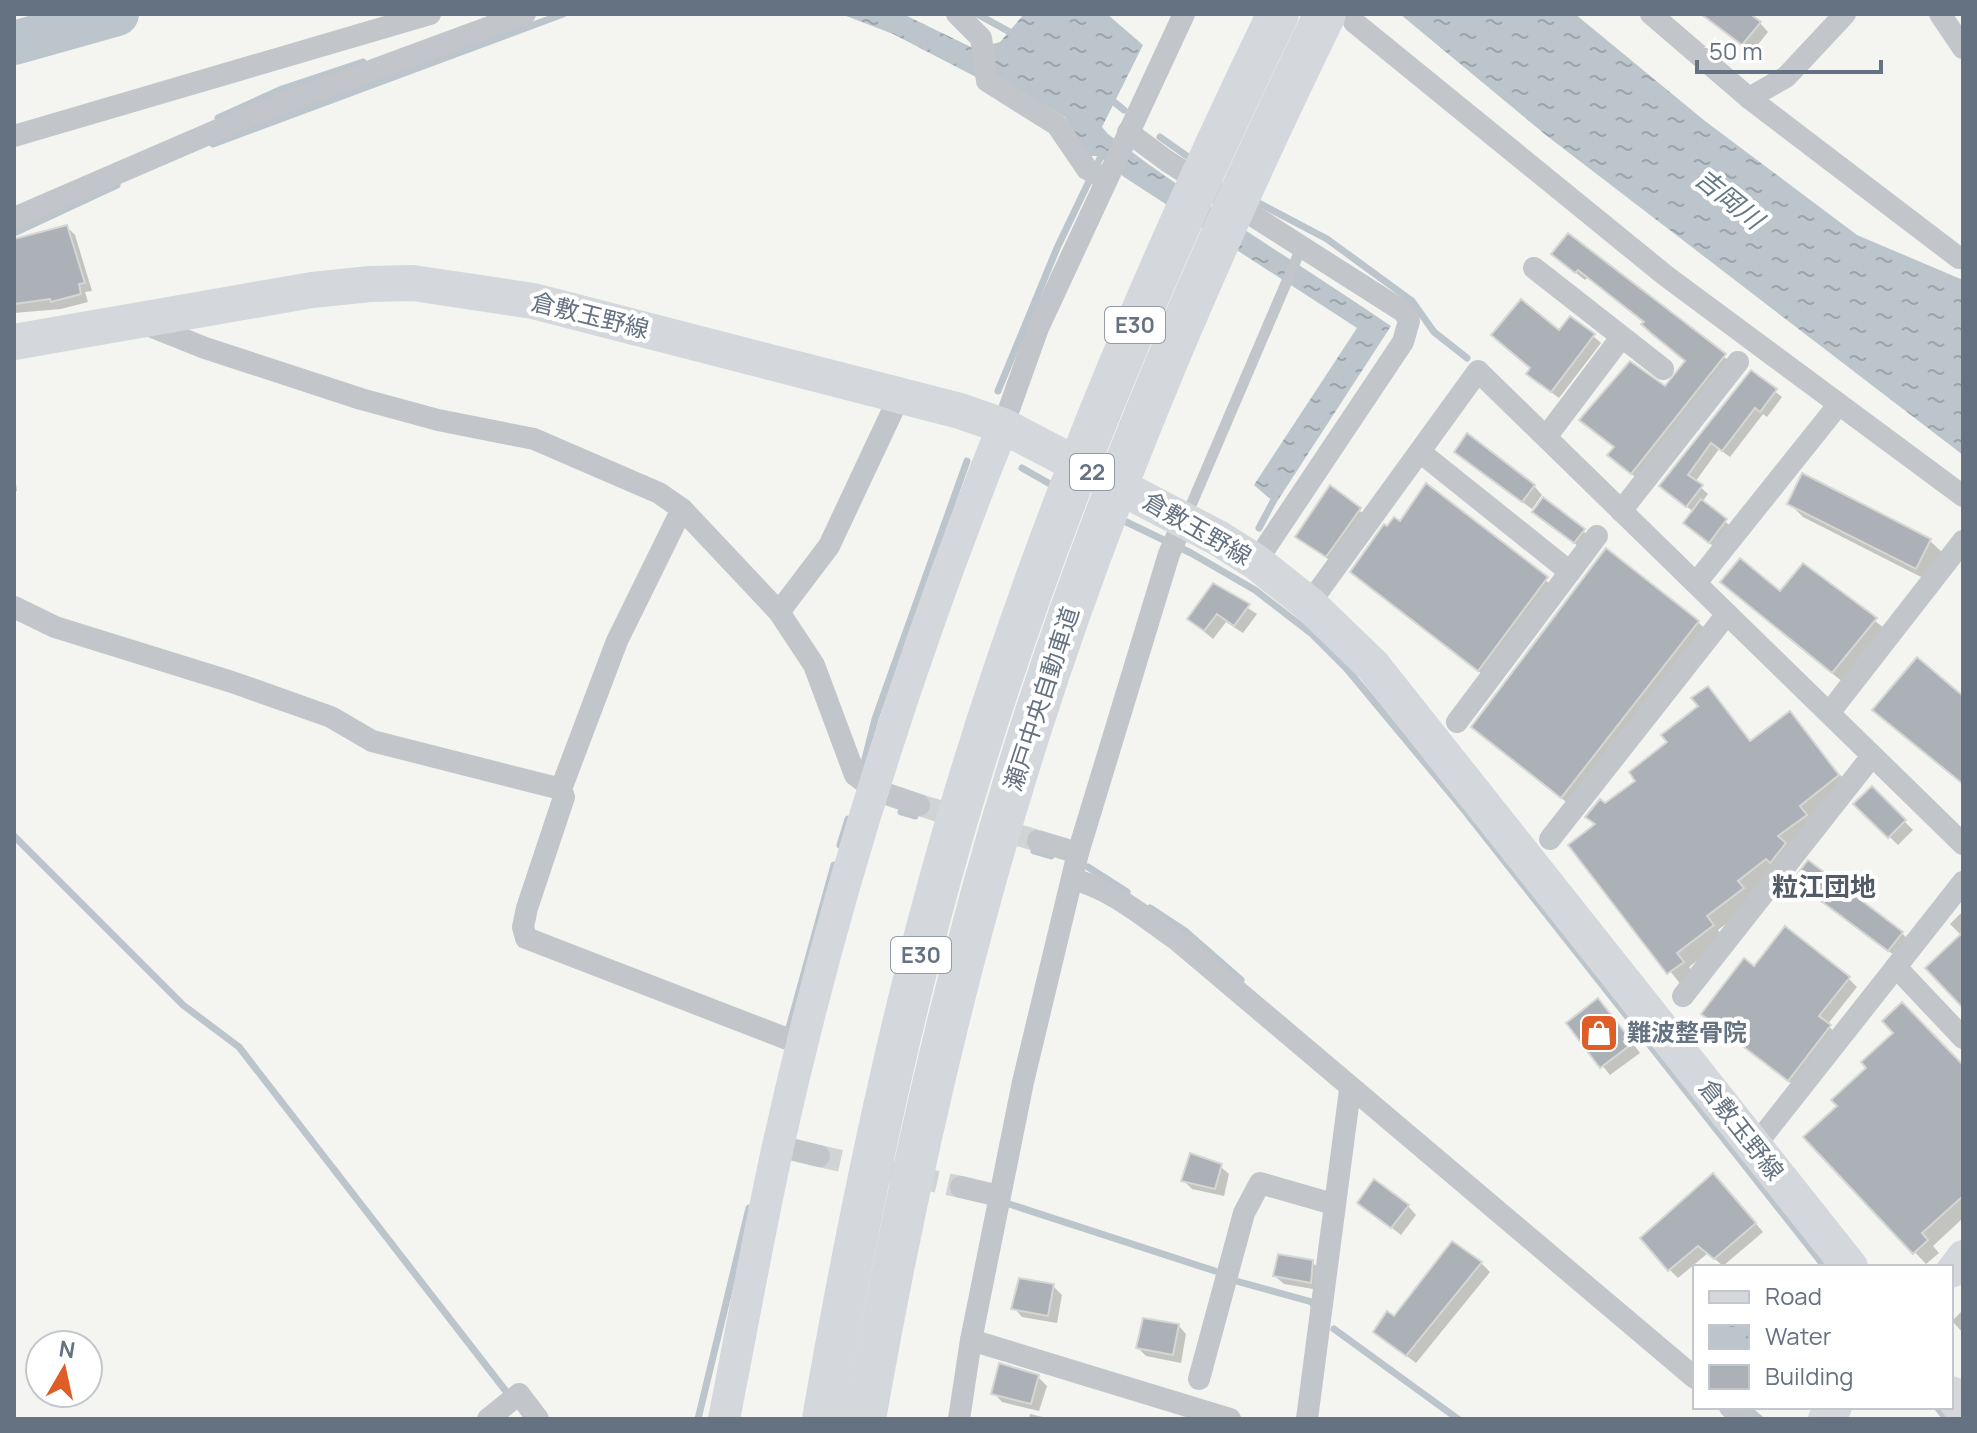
<svg xmlns="http://www.w3.org/2000/svg" width="1977" height="1433" font-family="Manrope,'Noto Sans JP',sans-serif">
	<defs>
		<pattern id="water-ripples" width="26" height="14" patternUnits="userSpaceOnUse" patternTransform="scale(2)"><rect width="26" height="14" fill="#bbc5cb"/><path d="M2 4q2-2 4 0t4 0M15 11q2-2 4 0t4 0" fill="none" stroke="#9ca4aa"/></pattern>
	</defs>
	<rect width="100%" height="100%" fill="#f4f5f1"/>
	<!-- water -->
	<g fill="url(#water-ripples)">
		<path d="M841,14H903L975,49L1000,42L1024,14H1107L1143,45L1102,127L1108,134C1199,204 1297,262 1391,326L1278,500L1269,498L1254,485L1357,328L1124,177L1099,156H1088L1065,117L995,75L976,77L893,34Z"/>
		<polygon points="1400,14 1575,14 1705,121 1857,235 1963,280 1963,455 1547,136"/>
	</g>
	<!-- shadow -->
	<g fill="#0003">
		<polygon points="1704,14 1752,14 1768,32 1752,52"/>
		<polygon points="67,227 75,235 92,291 85,292 88,302 61,309 14,313 14,240"/>
		<polygon points="1568,236 1733,364 1641,481 1618,464 1687,362 1645,323 1588,277 1585,280 1562,262"/>
		<polygon points="1560,333 1593,336 1601,343 1559,398 1536,381"/>
		<polygon points="1751,373 1782,397 1767,417 1763,414 1730,457 1719,449 1695,482 1708,494 1702,502 1734,529 1718,550 1685,523 1694,512 1668,493"/>
		<polygon points="1465,460 1534,486 1542,495 1532,509"/>
		<polygon points="14,468 17,491 14,492"/>
		<polygon points="1803,476 1930,541 1944,554 1929,581 1803,517 1789,503"/>
		<polygon points="1426,486 1559,591 1491,681 1352,572 1400,524"/>
		<polygon points="1330,488 1369,518 1335,564 1298,537"/>
		<polygon points="1535,512 1583,531 1592,539 1583,550"/>
		<polygon points="1803,566 1888,631 1844,683 1734,593 1780,594"/>
		<polygon points="1213,585 1257,614 1243,633 1226,622 1213,639 1189,619"/>
		<polygon points="1698,622 1711,635 1576,810 1473,727"/>
		<polygon points="1707,688 1752,742 1789,713 1851,788 1755,902 1718,930 1725,939 1689,967 1695,975 1682,986 1571,846 1597,826 1605,806 1638,781 1701,707"/>
		<polygon points="1872,789 1913,830 1898,845 1856,804"/>
		<polygon points="1804,888 1902,933 1910,942 1898,958"/>
		<polygon points="1963,911 1963,1005 1962,936 1950,924"/>
		<polygon points="1754,969 1848,978 1857,987 1827,1025 1838,1035 1797,1088 1712,1022"/>
		<polygon points="1607,1009 1640,1053 1610,1075 1568,1023"/>
		<polygon points="1963,1067 1963,1218 1933,1246 1939,1253 1926,1264 1806,1137"/>
		<polygon points="1220,1166 1229,1174 1224,1196 1192,1189 1183,1180"/>
		<polygon points="1722,1184 1763,1232 1723,1266 1708,1253 1678,1278 1669,1269"/>
		<polygon points="1360,1203 1408,1206 1416,1215 1401,1235"/>
		<polygon points="1312,1262 1321,1270 1319,1290 1284,1284 1275,1276"/>
		<polygon points="1481,1263 1490,1272 1416,1363 1375,1332"/>
		<polygon points="1053,1286 1062,1295 1057,1323 1022,1317 1014,1308"/>
		<polygon points="1963,1310 1963,1333 1952,1321"/>
		<polygon points="1178,1325 1186,1334 1181,1363 1146,1356 1138,1348"/>
		<polygon points="1038,1377 1047,1386 1039,1411 1002,1402 994,1393"/>
		<polygon points="1030,1414 1051,1419 1029,1419"/>
	</g>
	<g fill="none" stroke-linecap="round" stroke-linejoin="round">
		<!-- stream -->
		<g stroke="#bbc5cb" stroke-width="7">
			<polyline points="977,14 1017,36"/>
			<polyline points="1109,98 1124,110"/>
			<polyline points="218,118 282,89 363,62"/>
			<polyline points="1160,137 1194,161"/>
			<polyline points="213,144 563,14"/>
			<polyline points="1251,199 1327,239 1412,301 1434,332 1467,358"/>
			<polyline points="14,233 117,185"/>
			<polyline points="998,391 1057,248 1103,152"/>
			<polyline points="1022,468 1057,488"/>
			<polyline points="1118,518 1191,553 1255,590 1312,634 1346,668 1465,811 1825,1267"/>
			<polyline points="1259,528 1275,498 1270,494"/>
			<polyline points="863,767 875,719 967,461"/>
			<polyline points="901,812 915,816"/>
			<polyline points="14,836 183,1005 239,1047 505,1390"/>
			<polyline points="840,845 848,819"/>
			<polyline points="1034,851 1051,856"/>
			<polyline points="1088,867 1127,892"/>
			<polyline points="1150,908 1185,931 1241,980"/>
			<polyline points="789,1028 834,865"/>
			<polyline points="1009,1204 1215,1271"/>
			<polyline points="1236,1281 1312,1302 1314,1306"/>
			<polyline points="1334,1329 1458,1419"/>
			<polyline points="1746,1407 1760,1419"/>
			<polyline points="1937,1407 1946,1419"/>
			<polyline points="698,1419 749,1208"/>
		</g>
		<!-- river -->
		<polyline stroke="#bbc5cb" stroke-width="44" points="14,43 117,14"/>
	</g>
	<!-- building -->
	<g fill="#abb1b6" stroke="#d6d6d4" stroke-width="2">
		<polygon points="1701,14 1750,14 1761,22 1742,45"/>
		<polygon points="67,225 85,283 79,284 81,294 51,302 50,299 14,304 14,239"/>
		<polygon points="1568,233 1726,354 1631,474 1607,455 1614,447 1579,420 1630,361 1665,386 1685,361 1651,333 1641,324 1644,322 1578,270 1575,273 1551,254"/>
		<polygon points="1521,299 1559,330 1570,316 1595,334 1551,392 1526,374 1530,368 1491,335"/>
		<polygon points="1751,370 1777,389 1760,412 1755,408 1722,451 1711,443 1688,475 1703,485 1686,507 1659,486"/>
		<polygon points="1467,433 1535,485 1522,502 1454,452"/>
		<polygon points="1802,473 1931,539 1916,569 1787,504"/>
		<polygon points="1426,483 1548,577 1478,671 1350,572 1384,524 1387,526 1394,517 1400,521"/>
		<polygon points="1330,485 1361,508 1326,557 1295,537"/>
		<polygon points="1543,497 1585,529 1574,543 1532,512"/>
		<polygon points="1701,499 1727,519 1709,543 1683,523"/>
		<polygon points="1606,548 1699,621 1561,798 1471,727"/>
		<polygon points="1740,558 1780,591 1803,563 1877,618 1832,673 1720,582"/>
		<polygon points="1213,583 1250,604 1234,626 1217,614 1204,631 1187,619"/>
		<polygon points="1917,657 1963,696 1963,784 1872,710"/>
		<polygon points="1708,686 1750,741 1790,711 1839,775 1800,806 1807,815 1778,836 1786,843 1770,863 1766,859 1738,881 1744,888 1707,916 1714,925 1677,953 1684,962 1667,974 1568,845 1595,824 1585,817 1600,799 1605,803 1635,781 1629,772 1667,742 1661,735 1698,706 1691,698"/>
		<polygon points="1872,786 1906,820 1888,838 1853,804"/>
		<polygon points="1808,860 1903,932 1888,951 1793,880"/>
		<polygon points="1785,926 1850,977 1819,1016 1831,1025 1788,1081 1701,1014 1744,958 1754,966"/>
		<polygon points="1963,932 1963,1008 1925,968"/>
		<polygon points="1598,998 1633,1043 1600,1068 1566,1023"/>
		<polygon points="1902,1002 1963,1065 1963,1196 1922,1233 1928,1240 1913,1254 1803,1137 1837,1106 1831,1100 1866,1068 1861,1062 1893,1033 1882,1021"/>
		<polygon points="1190,1153 1222,1164 1215,1189 1181,1181"/>
		<polygon points="1713,1173 1756,1223 1714,1259 1698,1246 1668,1271 1640,1238"/>
		<polygon points="1374,1179 1409,1205 1391,1228 1357,1203"/>
		<polygon points="1452,1241 1482,1262 1406,1356 1373,1332 1387,1311 1394,1316"/>
		<polygon points="1278,1254 1313,1260 1311,1283 1273,1276"/>
		<polygon points="1019,1278 1054,1284 1048,1316 1011,1309"/>
		<polygon points="1143,1318 1179,1324 1173,1355 1136,1348"/>
		<polygon points="999,1363 1039,1375 1031,1404 991,1394"/>
	</g>
	<g fill="none" stroke-linecap="round" stroke-linejoin="round">
		<!-- street-tunnel -->
		<g stroke="#d0d4d5" stroke-width="22" stroke-dasharray="22 11" stroke-linecap="butt">
			<polyline points="919,805 1038,841"/>
			<polyline points="819,1156 961,1187"/>
		</g>
		<!-- lane -->
		<polyline stroke="#c2c5c9" stroke-width="11" points="1186,517 1302,246"/>
		<!-- street -->
		<g stroke="#c2c5c9" stroke-width="22">
			<polyline points="957,14 981,38 987,81 1057,125 1087,169 1105,179"/>
			<polyline points="1651,14 1749,98 1959,258"/>
			<polyline points="1940,14 1963,48"/>
			<polyline points="1354,22 1666,276 1963,496"/>
			<polyline points="1749,98 1786,77 1845,14"/>
			<polyline points="1128,132 1167,161 1404,312 1409,321 1403,342 1256,562"/>
			<polyline points="14,136 430,14"/>
			<polyline points="14,218 262,111 525,14"/>
			<polyline points="1534,268 1663,369"/>
			<polyline points="140,322 205,348 361,399 438,420 534,439 659,493 682,509 779,612 814,665 855,775 875,790 919,805"/>
			<polyline points="1003,426 1038,328 1184,14"/>
			<polyline points="1546,437 1620,339"/>
			<polyline points="1420,452 1570,572"/>
			<polyline points="1621,511 1738,362"/>
			<polyline points="1696,583 1839,404"/>
			<polyline points="1309,604 1478,371 1963,844"/>
			<polyline points="14,607 55,627 232,682 331,717 372,741 561,789 617,641 682,509"/>
			<polyline points="779,612 829,546 900,395"/>
			<polyline points="1829,713 1963,541"/>
			<polyline points="1457,722 1597,536"/>
			<polyline points="561,789 564,797 527,908 523,927 526,938 803,1045"/>
			<polyline points="1550,839 1727,614"/>
			<polyline points="1038,841 1078,853"/>
			<path d="M1072,879C1111,888 1145,918 1177,940L1695,1378"/>
			<polyline points="1896,967 1963,1038"/>
			<polyline points="1683,996 1872,756"/>
			<polyline points="778,1146 819,1156"/>
			<polyline points="1754,1147 1963,882"/>
			<polyline points="961,1187 999,1196"/>
			<polyline points="971,1340 1230,1419"/>
			<polyline points="1199,1379 1244,1213 1260,1183 1333,1204"/>
			<polyline points="1730,1407 1743,1419"/>
			<polyline points="488,1419 519,1394 538,1419"/>
			<polyline points="959,1419 971,1340 1023,1082 1078,853 1169,554 1185,518"/>
			<polyline points="1307,1419 1350,1090"/>
		</g>
		<!-- secondary -->
		<g stroke="#d4d8dc" stroke-width="32">
			<polyline points="1951,1272 1963,1256"/>
			<path d="M724,1419C742,1328 758,1237 778,1146C832,903 910,657 1003,426"/>
			<polyline points="1824,1419 1836,1407"/>
		</g>
		<!-- primary -->
		<g stroke="#d4d8dc" stroke-width="36">
			<polyline points="14,342 312,290 370,284 413,283 533,301 960,411 1003,426 1218,538 1256,562 1309,604 1373,666 1850,1267"/>
			<polyline points="1951,1394 1963,1410"/>
		</g>
		<!-- highway -->
		<g stroke="#d4d8dc" stroke-width="42">
			<path d="M823,1419C857,1223 897,1028 952,837C1034,553 1149,280 1278,14"/>
			<path d="M865,1419C906,1186 958,956 1030,731C1109,484 1212,246 1325,14"/>
		</g>
	</g>
	<!-- icons -->
	<defs>
		<g id="shop-square" transform="scale(2)"><rect x="-9" y="-9" width="18" height="18" rx="4" fill="#df5d27" stroke="#fff"/><path d="M-5-2.5h2.3a2.7 3.5 0 0 1 5.4 0H5L5.5 6h-11ZM-1.5-2.5h3a1.5 2.3 0 0 0-3 0Z" fill="#fff"/></g>
	</defs>
	<g fill-rule="evenodd">
		<use href="#shop-square" x="1599" y="1033"/>
	</g>
	<g text-anchor="middle" stroke-width="8" stroke-linejoin="round" paint-order="stroke">
		<!-- shield labels -->
		<g fill="#fff" stroke="#929ca7" stroke-width="2">
			<rect x="1105" y="307" width="60" height="36" rx="6"/>
			<rect x="1070" y="454" width="44" height="36" rx="6"/>
			<rect x="891" y="937" width="60" height="36" rx="6"/>
		</g>
		<g font-size="22" font-weight="bold" fill="#647281">
			<text x="1135" y="333">E30</text>
			<text x="1092" y="480">22</text>
			<text x="921" y="963">E30</text>
		</g>
		<!-- street labels -->
		<g font-size="24" fill="#647281" stroke="#fff">
			<text transform="translate(590 316) rotate(14)" y="8">倉敷玉野線</text>
			<text transform="translate(1197 529) rotate(30)" y="8">倉敷玉野線</text>
			<text transform="translate(1042 699) rotate(-72)" y="8">瀬戸中央自動車道</text>
			<text transform="translate(1741 1130) rotate(52)" y="8">倉敷玉野線</text>
		</g>
		<!-- poi labels -->
		<g font-size="24" font-weight="bold" fill="#647281" stroke="#fff" text-anchor="start">
			<text x="1627" y="1041">難波整骨院</text>
		</g>
		<!-- water labels -->
		<g font-size="26" font-style="italic" fill="#647a85" stroke="#fff">
			<text transform="translate(1729 199) rotate(39)" y="9">吉岡川</text>
		</g>
		<!-- neighbourhood labels -->
		<g font-size="26" font-weight="bold" fill="#525c66" stroke="#fff">
			<text x="1824" y="896">粒江団地</text>
		</g>
	</g>
	<!-- border -->
	<rect width="1977" height="1433" fill="none" stroke="#647281" stroke-width="32"/>
	<!-- legend -->
	<rect x="1693" y="1265" width="260" height="144" fill="#ffffff" stroke="#c1c7cd" stroke-width="2"/>
	<rect x="1709" y="1291" width="40" height="12" fill="#d4d8dc" stroke="#c1c7cd" stroke-width="2"/>
	<text x="1765" y="1305" font-size="24" fill="#647281">Road</text>
	<rect x="1709" y="1325" width="40" height="24" fill="url(#water-ripples)" stroke="#c1c7cd" stroke-width="2"/>
	<text x="1765" y="1345" font-size="24" fill="#647281">Water</text>
	<rect x="1709" y="1365" width="40" height="24" fill="#abb1b6" stroke="#c1c7cd" stroke-width="2"/>
	<text x="1765" y="1385" font-size="24" fill="#647281">Building</text>
	<!-- north arrow -->
	<g transform="translate(64 1369) rotate(9)"><circle r="38" fill="#ffffff" stroke="#c1c7cd" stroke-width="2"/>
	<path d="M0-6L14 30L0 20L-14 30Z" fill="#df5d27"/>
	<text y="-12" font-size="22" font-weight="bold" text-anchor="middle" fill="#647281">N</text>
	</g>
	<!-- scale -->
	<path d="M1697 60v12h184v-12" fill="none" stroke="#647281" stroke-width="4"/>
	<text x="1709" y="60" font-size="24" fill="#647281" stroke="#ffffff" stroke-width="6" paint-order="stroke">50 m</text>
</svg>
